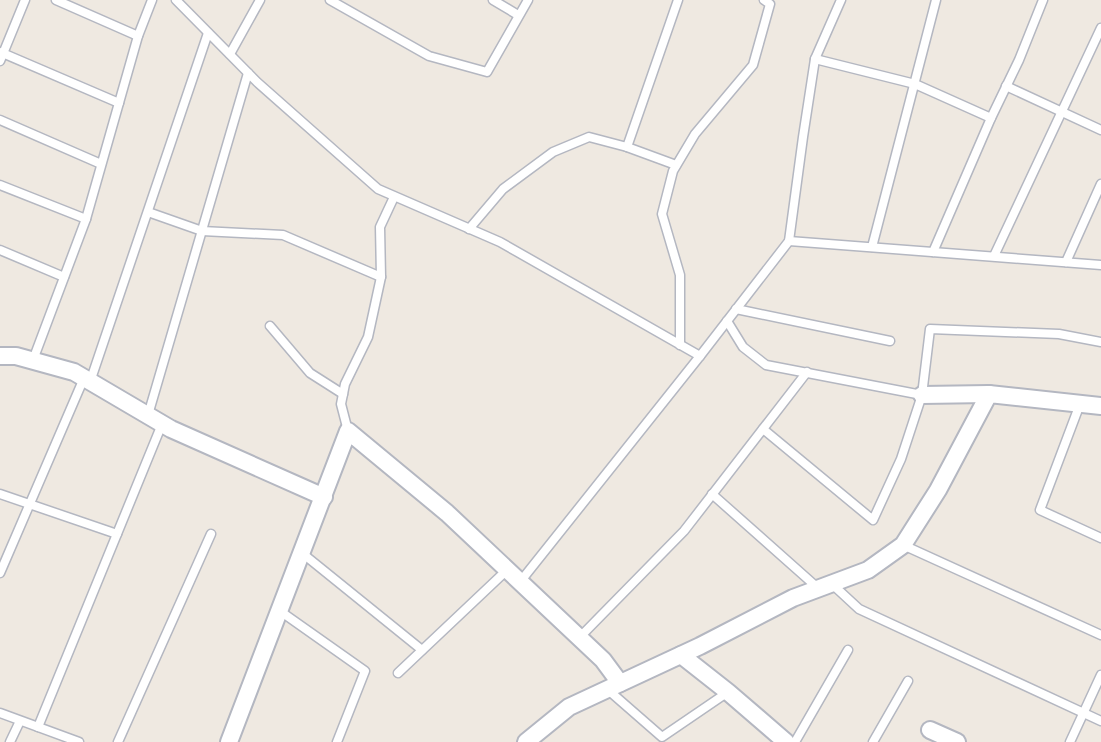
<svg xmlns="http://www.w3.org/2000/svg" width="1101" height="742" font-family="'Public Sans',sans-serif">
	<rect width="100%" height="100%" fill="#efe9e1"/>
	<g fill="none" stroke-linecap="round" stroke-linejoin="round">
		<!-- service casing -->
		<g stroke="#b4b7c1" stroke-width="11">
			<g id="service">
				<polyline points="56,0 138,36"/>
				<polyline points="176,0 257,82 378,189 500,242 700,356"/>
				<polyline points="330,0 429,56 487,72 528,0"/>
				<polyline points="493,0 518,15"/>
				<polyline points="0,52 119,103"/>
				<polyline points="230,54 260,0"/>
				<polyline points="815,59 915,84 991,118"/>
				<polyline points="0,61 25,0"/>
				<polyline points="1006,86 1101,130"/>
				<polyline points="0,120 101,164"/>
				<polyline points="627,147 678,0"/>
				<polyline points="0,185 86,219"/>
				<polyline points="148,212 202,231 283,235 381,277"/>
				<polyline points="469,229 503,189 553,152 589,137 627,147 676,165"/>
				<polyline points="789,241 1101,265"/>
				<polyline points="872,247 936,0"/>
				<polyline points="0,250 64,277"/>
				<polyline points="933,252 991,118 1019,60 1043,0"/>
				<polyline points="994,256 1101,28"/>
				<polyline points="1066,262 1101,184"/>
				<polyline points="736,309 890,341"/>
				<polyline points="727,321 743,347 766,365 922,395 901,459 873,520 763,429"/>
				<polyline points="270,326 310,373 343,394"/>
				<polyline points="680,345 680,275 662,214 673,171 695,134 753,65 770,4 764,0"/>
				<polyline points="33,360 86,219 138,36 152,0"/>
				<polyline points="90,382 208,33"/>
				<polyline points="922,395 930,329 1059,334 1101,342"/>
				<polyline points="1080,404 1040,510 1101,538"/>
				<polyline points="148,415 248,73"/>
				<polyline points="348,431 341,404 345,384 368,337 381,277 380,227 394,197"/>
				<polyline points="0,494 117,534"/>
				<polyline points="712,494 819,589"/>
				<polyline points="903,545 1101,635"/>
				<polyline points="302,553 422,650"/>
				<polyline points="0,573 84,378"/>
				<polyline points="520,582 700,356 789,241 803,137 815,59 841,0"/>
				<polyline points="832,584 859,609 1101,721"/>
				<polyline points="280,611 365,671 337,742"/>
				<polyline points="579,638 684,531 807,372"/>
				<polyline points="398,673 507,570"/>
				<polyline points="607,689 662,737 728,692"/>
				<polyline points="0,713 79,742"/>
				<polyline points="38,727 162,424"/>
				<polyline points="10,742 20,721"/>
				<polyline points="118,742 211,534"/>
				<polyline points="795,742 848,650"/>
				<polyline points="873,742 908,681"/>
				<polyline points="1070,742 1101,675"/>
			</g>
		</g>
		<!-- minor casing -->
		<g stroke="#b4b7c1" stroke-width="20">
			<g id="minor">
				<polyline points="0,356 16,356 74,372 171,429 324,497"/>
				<polyline points="922,395 989,394"/>
				<polyline points="681,655 728,692 786,742"/>
				<polyline points="930,730 957,742"/>
				<polyline points="229,742 348,431 447,513 603,660 620,683"/>
				<polyline points="526,742 569,707 700,646 793,598 868,570 903,545 938,490 989,394 1101,406"/>
			</g>
		</g>
		<!-- service -->
		<use href="#service" stroke="#fff" stroke-width="8"/>
		<!-- minor -->
		<use href="#minor" stroke="#fff" stroke-width="16"/>
	</g>
</svg>
